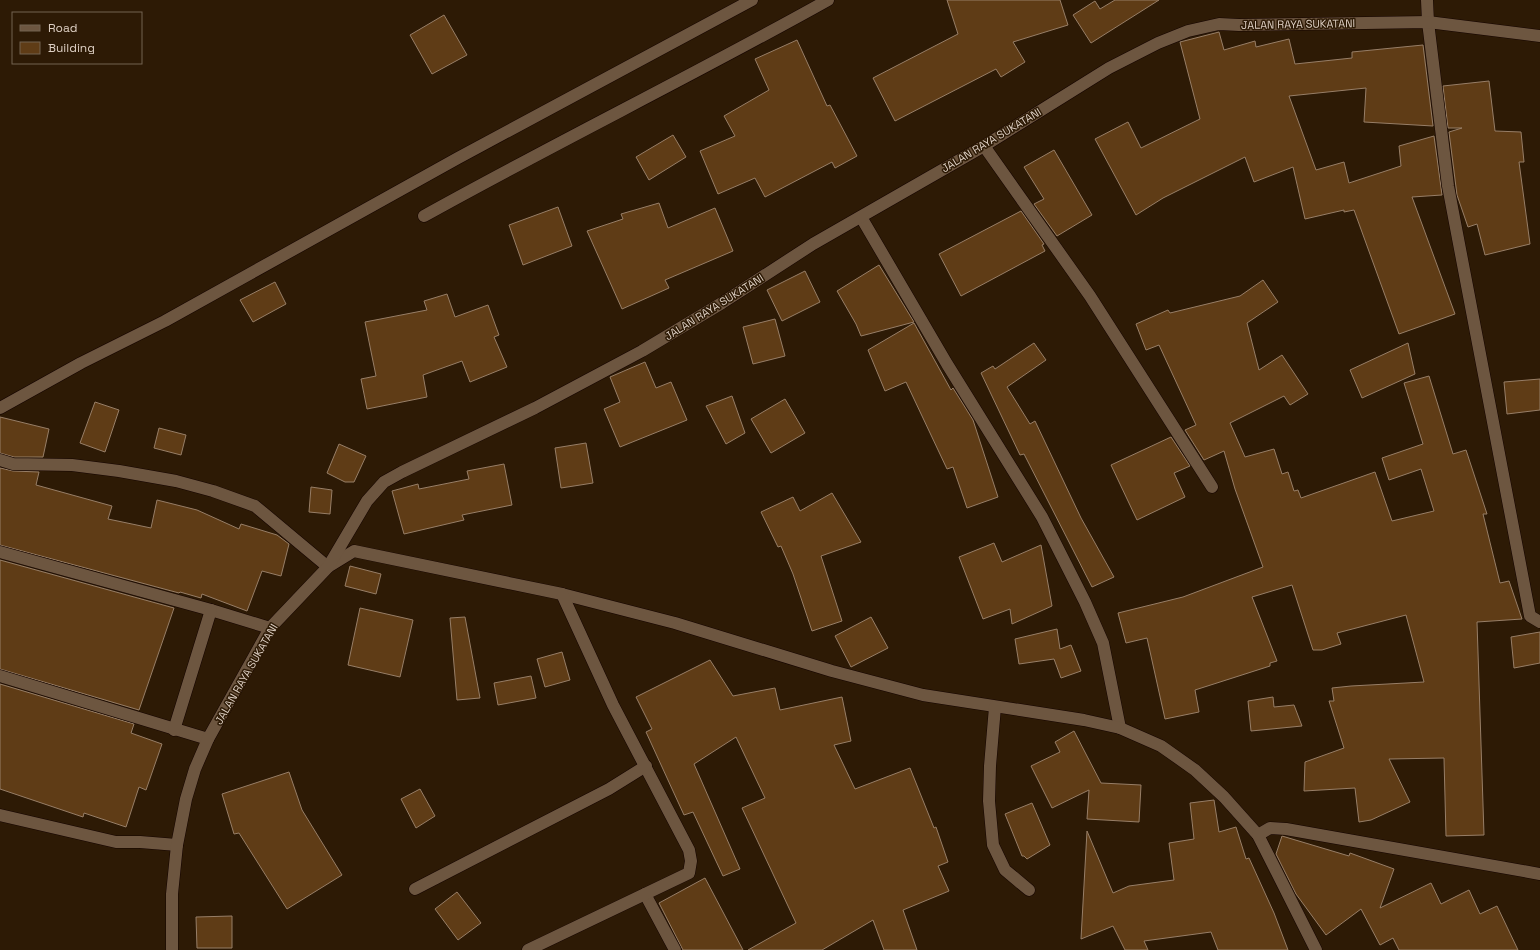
<svg xmlns="http://www.w3.org/2000/svg" width="1540" height="950" font-family="'Space Grotesk',sans-serif">
	<rect width="100%" height="100%" fill="#2d1a05"/>
	<!-- building -->
	<g fill="#5f3c16" stroke="#977e67">
		<polygon points="947,0 1060,0 1068,25 1013,42 1025,62 1001,77 996,69 895,121 873,78 958,34"/>
		<polygon points="1115,0 1159,0 1091,43 1073,15 1095,1 1100,9"/>
		<polygon points="444,15 467,55 432,74 410,35"/>
		<polygon points="1219,32 1224,50 1255,41 1256,47 1289,39 1295,64 1352,58 1352,52 1423,45 1433,126 1364,122 1366,88 1289,96 1316,170 1344,162 1349,183 1401,166 1399,146 1434,136 1442,195 1412,197 1455,314 1399,334 1354,210 1344,212 1344,210 1305,219 1293,167 1254,182 1245,157 1163,198 1136,215 1095,139 1128,122 1141,148 1200,119 1180,42"/>
		<polygon points="797,40 827,106 830,105 857,156 835,168 832,162 765,197 755,178 718,194 700,151 735,136 724,116 769,90 755,59"/>
		<polygon points="1489,81 1495,131 1521,132 1524,162 1519,162 1530,244 1485,255 1477,224 1468,227 1457,195 1449,132 1462,128 1448,128 1443,86"/>
		<polygon points="673,135 686,157 649,180 636,157"/>
		<polygon points="1054,150 1092,215 1057,236 1034,204 1044,199 1024,167"/>
		<polygon points="659,203 668,228 715,208 733,251 665,280 669,288 622,309 587,231 623,219 621,214"/>
		<polygon points="558,207 572,246 523,265 509,225"/>
		<polygon points="1021,211 1044,244 1042,245 1045,251 961,296 939,254"/>
		<polygon points="879,265 914,322 861,336 856,324 837,291"/>
		<polygon points="805,271 820,302 782,321 767,290"/>
		<polygon points="1263,280 1278,302 1247,323 1259,370 1282,355 1308,394 1290,405 1284,396 1230,423 1245,457 1274,449 1282,474 1288,472 1294,491 1298,490 1301,498 1375,472 1392,521 1434,511 1421,469 1389,480 1382,458 1423,444 1404,383 1429,376 1453,454 1466,450 1487,514 1483,514 1500,583 1509,581 1522,619 1477,622 1484,835 1446,836 1444,758 1389,759 1410,802 1371,820 1359,822 1355,788 1304,791 1305,762 1344,748 1329,701 1334,701 1332,688 1351,686 1424,682 1406,615 1337,633 1341,644 1322,650 1313,650 1292,585 1252,597 1277,661 1270,663 1270,666 1195,690 1199,712 1165,719 1147,638 1126,643 1118,613 1183,597 1263,567 1235,489 1224,451 1204,460 1185,430 1196,425 1159,345 1146,350 1136,324 1168,310 1170,313 1240,296"/>
		<polygon points="275,282 286,304 253,322 240,300"/>
		<polygon points="447,294 455,317 488,305 499,335 494,337 507,367 470,382 462,361 423,375 427,397 367,409 361,379 376,376 365,322 427,310 424,301"/>
		<polygon points="775,319 785,356 753,364 743,327"/>
		<polygon points="914,323 951,390 953,388 973,420 998,497 967,508 953,467 947,469 906,382 885,391 868,350"/>
		<polygon points="1034,343 1046,360 1007,387 1030,424 1035,421 1081,518 1114,577 1092,587 1024,454 1020,455 981,373 993,366 995,369"/>
		<polygon points="1408,343 1415,374 1362,398 1350,370"/>
		<polygon points="645,362 656,388 671,382 687,420 620,447 604,409 620,402 610,377"/>
		<polygon points="1540,379 1540,410 1507,414 1504,382"/>
		<polygon points="732,396 745,433 726,444 706,406"/>
		<polygon points="785,399 805,433 771,453 751,419"/>
		<polygon points="95,402 119,410 105,452 80,443"/>
		<polygon points="0,417 49,429 43,457 14,457 0,453"/>
		<polygon points="159,428 186,435 181,455 154,448"/>
		<polygon points="1171,437 1190,466 1174,473 1185,497 1137,520 1111,465"/>
		<polygon points="586,443 593,483 561,488 555,448"/>
		<polygon points="339,444 366,456 354,482 345,482 327,473"/>
		<polygon points="504,464 512,505 462,515 464,520 404,534 392,491 418,484 419,489 469,479 467,471"/>
		<polygon points="0,468 13,471 39,472 36,485 112,506 108,519 151,528 157,500 197,510 239,529 241,524 277,535 289,544 281,576 262,571 247,611 202,594 201,598 180,592 179,593 0,545"/>
		<polygon points="311,487 332,490 330,514 309,512"/>
		<polygon points="832,493 861,542 821,556 842,621 812,631 793,574 781,546 778,547 761,512 793,497 800,511"/>
		<polygon points="994,543 1002,562 1041,545 1052,606 1012,624 1010,609 983,619 959,557"/>
		<polygon points="0,560 174,608 139,710 0,669"/>
		<polygon points="350,566 381,574 376,594 345,586"/>
		<polygon points="360,608 413,620 400,677 348,665"/>
		<polygon points="465,617 480,698 457,700 450,618"/>
		<polygon points="871,617 888,648 851,667 835,636"/>
		<polygon points="1057,629 1060,649 1071,645 1081,671 1061,678 1054,659 1019,664 1015,639"/>
		<polygon points="1540,632 1540,663 1514,668 1511,637"/>
		<polygon points="562,652 570,680 545,687 537,659"/>
		<polygon points="710,660 733,696 775,688 780,710 842,697 851,741 834,745 855,789 910,768 934,828 936,827 948,862 938,866 949,891 903,910 917,950 884,950 873,920 822,950 748,950 796,923 742,808 765,798 736,737 694,764 740,869 723,876 693,812 684,815 646,732 652,729 636,697"/>
		<polygon points="531,676 536,698 498,705 494,683"/>
		<polygon points="0,684 134,724 131,733 162,744 146,790 139,787 126,827 84,813 83,817 0,789"/>
		<polygon points="1273,697 1274,707 1294,705 1302,726 1251,731 1248,701"/>
		<polygon points="1074,731 1101,783 1141,785 1139,822 1087,819 1089,790 1052,808 1031,766 1060,752 1055,742"/>
		<polygon points="289,772 302,810 342,875 287,909 239,833 234,834 222,794"/>
		<polygon points="420,789 435,816 416,828 401,799"/>
		<polygon points="1214,800 1219,832 1236,827 1246,859 1249,858 1274,913 1288,950 1218,950 1211,932 1144,941 1148,950 1125,950 1113,926 1081,939 1087,831 1113,893 1129,886 1174,880 1169,843 1194,839 1190,803"/>
		<polygon points="1032,803 1050,845 1027,859 1024,856 1022,856 1005,814"/>
		<polygon points="1282,836 1349,856 1350,853 1394,869 1380,908 1431,883 1441,904 1469,890 1480,914 1497,906 1518,950 1399,950 1393,938 1380,945 1361,909 1326,935 1296,894 1276,854"/>
		<polygon points="705,878 743,950 683,950 659,903"/>
		<polygon points="457,892 481,923 458,940 435,909"/>
		<polygon points="232,916 232,948 197,948 196,917"/>
	</g>
	<g fill="none" stroke-linecap="round" stroke-linejoin="round">
		<!-- minor casing -->
		<g stroke="#150400" stroke-width="13">
			<g id="minor">
				<polyline points="1427,0 1428,22 1448,186 1530,616 1540,622"/>
				<polyline points="984,146 1090,296 1212,487"/>
				<path d="M424,216C557,142 694,75 828,0"/>
				<polyline points="861,217 947,364 1042,517 1085,602 1103,643 1120,728"/>
				<polyline points="0,408 81,363 165,321 458,158 752,0"/>
				<polyline points="0,460 13,464 72,465 119,471 176,481 213,491 255,506 328,567 354,551 562,594 675,623 832,671 923,695 1084,720 1120,728 1161,746 1195,770 1224,797 1258,835 1316,950"/>
				<polyline points="0,552 211,610 270,628"/>
				<polyline points="0,676 208,739"/>
				<polyline points="995,707 990,766 989,801 993,845 1005,870 1029,890"/>
				<polyline points="174,730 211,610"/>
				<polyline points="0,815 116,842 140,842 177,845"/>
				<polyline points="1258,835 1270,828 1286,829 1540,874"/>
				<polyline points="415,889 609,789 646,766"/>
				<polyline points="645,894 675,950"/>
				<polyline points="172,950 172,894 177,845 186,799 195,769 208,739 270,628 328,567 367,501 384,482 402,472 535,408 642,351 722,303 813,244 984,146 1109,68 1158,43 1188,31 1219,24 1239,25 1428,22 1540,36"/>
				<polyline points="528,950 689,873 691,861 689,850 613,705 562,594"/>
			</g>
		</g>
		<!-- minor -->
		<use href="#minor" stroke="#6d5640" stroke-width="12"/>
	</g>
	<g text-anchor="middle" stroke-width="3" stroke-linejoin="round" paint-order="stroke">
		<!-- street labels -->
		<g font-size="11" fill="#ddcfc3" stroke="#2d1a05">
			<text transform="translate(1298 24) rotate(-1)" y="4">JALAN RAYA SUKATANI</text>
			<text transform="translate(991 140) rotate(-31)" y="4">JALAN RAYA SUKATANI</text>
			<text transform="translate(714 307) rotate(-32)" y="4">JALAN RAYA SUKATANI</text>
			<text transform="translate(246 674) rotate(-60)" y="4">JALAN RAYA SUKATANI</text>
		</g>
	</g>
	<!-- legend -->
	<rect x="12" y="12" width="130" height="52" fill="#2d1a05" stroke="#736251"/>
	<rect x="20" y="25" width="20" height="6" fill="#6d5640" stroke="#736251"/>
	<text x="48" y="32" font-size="12" fill="#ddcfc3">Road</text>
	<rect x="20" y="42" width="20" height="12" fill="#5f3c16" stroke="#736251"/>
	<text x="48" y="52" font-size="12" fill="#ddcfc3">Building</text>
</svg>
